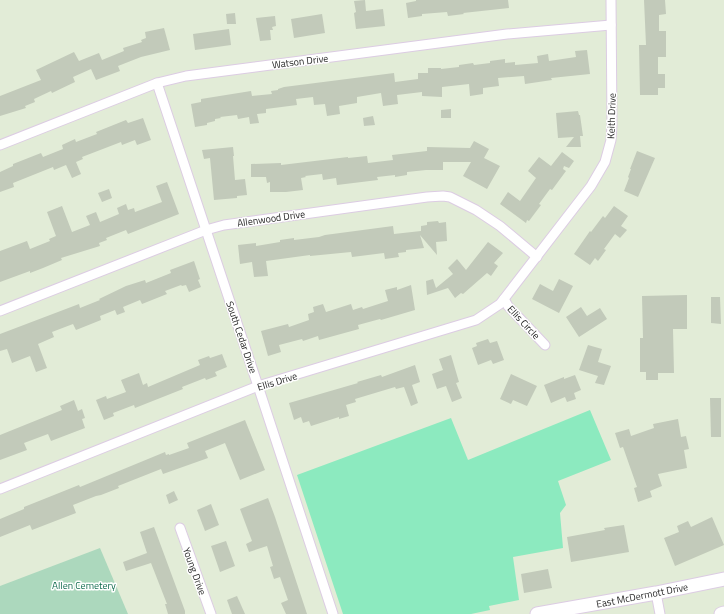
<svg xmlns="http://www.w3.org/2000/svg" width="724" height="614" font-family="'Titillium Web',sans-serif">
	<rect width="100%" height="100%" fill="#e2ecd7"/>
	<!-- green -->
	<polygon fill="#8ceabf" points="590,410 611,460 558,481 566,505 560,513 563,548 513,557 519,600 489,606 490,610 471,614 343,614 297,475 451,418 468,460"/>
	<!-- cemetery -->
	<polygon fill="#acd8bd" points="100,548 128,614 0,614 0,586"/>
	<!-- building -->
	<g fill="#c2caba">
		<polygon points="365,0 366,11 383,9 385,26 356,29 354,13 356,12 354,1"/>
		<polygon points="416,0 508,0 509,8 463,13 464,14 448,16 447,12 422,14 422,16 408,18 406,3 416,1"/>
		<polygon points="644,0 665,0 666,14 659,15 659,31 666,31 666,57 658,57 658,74 665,74 665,88 658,88 658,95 640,95 639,45 646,45"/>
		<polygon points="235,13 236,24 227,24 226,14"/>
		<polygon points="322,14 325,33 294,38 291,19"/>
		<polygon points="275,16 276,26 272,27 273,30 270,30 271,40 260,41 256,18"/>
		<polygon points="164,28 170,50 141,57 118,66 120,71 96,80 91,69 73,77 75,82 52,93 51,91 34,99 35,102 25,106 26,108 0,116 0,96 41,80 36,70 74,52 79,61 99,53 102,60 124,51 123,48 142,42 141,40 146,38 145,32"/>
		<polygon points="229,29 231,45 195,50 193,34"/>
		<polygon points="587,50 590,74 551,78 552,80 525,84 524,76 498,78 499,86 483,88 483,94 470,96 469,84 442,87 442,97 422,96 422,92 397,95 398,104 383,106 381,93 357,97 357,103 339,106 340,114 327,116 325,104 314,105 313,97 296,99 297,105 266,109 266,113 257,114 259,123 250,124 249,117 238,119 237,115 220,117 221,118 215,119 215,121 207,123 207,125 195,127 191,104 201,102 201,99 251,91 252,96 272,94 271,91 278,90 278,89 284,87 394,73 395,82 418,79 418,73 428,73 428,68 441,68 441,69 459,67 459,65 473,63 474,65 490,63 490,61 505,59 505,63 515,62 515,65 538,63 537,56 548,54 549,61 576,57 575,51"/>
		<polygon points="451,109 451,118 441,118 441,110"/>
		<polygon points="578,111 579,115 580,115 583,136 580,136 581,147 566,147 574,137 558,138 556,113"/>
		<polygon points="373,116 375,125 364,126 363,118"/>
		<polygon points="143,118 151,140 137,145 135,140 122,145 121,142 82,157 83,159 76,162 81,174 72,178 66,165 54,170 53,167 13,183 14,187 0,192 0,172 13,166 13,164 41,153 43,157 63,149 62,145 75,139 76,142 97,134 96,132 126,120 128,123"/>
		<polygon points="474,141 489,149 484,158 500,166 487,189 463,176 471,162 443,162 443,170 426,170 407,172 407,175 395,177 395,175 377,177 378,180 337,185 336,178 323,180 322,174 305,176 306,177 301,178 303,190 286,192 270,192 270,182 267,183 266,177 251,177 251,164 281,163 281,165 348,157 348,158 367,156 368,163 376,162 393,160 392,155 427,151 427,147 470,148"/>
		<polygon points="233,147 234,156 233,156 235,180 245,179 247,195 237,196 237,198 214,200 210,158 204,159 202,150"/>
		<polygon points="637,151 655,158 638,197 624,191 629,178 628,177 631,169 630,169"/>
		<polygon points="562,152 574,161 569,168 564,166 563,169 566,171 552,190 550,189 539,204 541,205 529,221 527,220 526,223 500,204 508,192 520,201 536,178 528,171 539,157 551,166"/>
		<polygon points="167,182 179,214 128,234 126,230 106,238 107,240 99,243 100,246 61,258 62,260 43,268 30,273 30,271 0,282 0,251 27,241 30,249 50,241 49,239 56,236 47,212 62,206 72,232 90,225 86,216 96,212 100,222 119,214 117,208 126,204 128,210 134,208 135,212 162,202 156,186"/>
		<polygon points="109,189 112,198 102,202 98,193"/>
		<polygon points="614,206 628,216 621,226 627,230 620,238 615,234 604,249 606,250 598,261 595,258 590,265 574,254 590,231 591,232 603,216 605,218"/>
		<polygon points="438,221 439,223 446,222 447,241 436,242 437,255 420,235 424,248 406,250 406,252 398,253 399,257 385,259 384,253 352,257 351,252 310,256 310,255 266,261 268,276 254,277 252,262 240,264 238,245 256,243 256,246 280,242 280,240 294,238 294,240 319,237 325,235 393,226 394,234 421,231 421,226 427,225 427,222"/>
		<polygon points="488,242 503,253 494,263 498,266 491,276 487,273 463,294 461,293 455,298 448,288 427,295 426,281 433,279 436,288 453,274 448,268 457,259 466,270"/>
		<polygon points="194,261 200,279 198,280 201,287 189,292 186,285 182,286 181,285 165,291 167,294 142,304 140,300 123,307 125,312 117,315 115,310 100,316 101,320 76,330 73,324 52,332 54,337 38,344 47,368 36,372 30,356 12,363 7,349 0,351 0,334 79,304 80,308 100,300 99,299 126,286 145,280 146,283 171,273 170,270"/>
		<polygon points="559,279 573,286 559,313 532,299 540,284 553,291"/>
		<polygon points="411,285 415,310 381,320 380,319 358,325 359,329 319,340 318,336 303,341 302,339 279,345 281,352 268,356 261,331 288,324 289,327 309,320 308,314 314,312 313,307 323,304 326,312 351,304 353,310 362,307 363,309 388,301 385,290 397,287 397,290"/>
		<polygon points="687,295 687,329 673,329 674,373 658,373 658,380 646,380 646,372 640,372 640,338 643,338 642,296"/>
		<polygon points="711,297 720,297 721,324 711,323"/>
		<polygon points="581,307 587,316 600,308 607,319 579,337 566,317"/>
		<polygon points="488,339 490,343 497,341 504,360 493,364 491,360 478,365 472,348 477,346 476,343"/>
		<polygon points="588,345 602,349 598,362 611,366 604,385 595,383 598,376 579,370"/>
		<polygon points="222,354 227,367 215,372 217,376 206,380 205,378 182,387 183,389 135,408 134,405 113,413 114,416 104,420 96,400 106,396 107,399 126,392 121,380 139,373 143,385 147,383 148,387 200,365 198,360 209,356 210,358"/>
		<polygon points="451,355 459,382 456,383 462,398 452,402 446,386 437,389 432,374 443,370 439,359"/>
		<polygon points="415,365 420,382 412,385 418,403 411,406 404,387 396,389 395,387 355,399 356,402 346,405 349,416 339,419 339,417 311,426 309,421 303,423 301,417 294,420 289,403 358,383 357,382 381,375 382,377"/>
		<polygon points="511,374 537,386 527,406 513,400 511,404 500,399"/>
		<polygon points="575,375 581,390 574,393 576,399 567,402 565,397 551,403 544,385 564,377 564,379"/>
		<polygon points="710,398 721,398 721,437 711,437"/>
		<polygon points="74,400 78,411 82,409 85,418 82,419 85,428 51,441 48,434 24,443 27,450 0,460 0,435 62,410 60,406"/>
		<polygon points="678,419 681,437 686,436 689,449 684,450 687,468 658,474 662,486 650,491 652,497 638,502 634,488 637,487 623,447 620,448 615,433 629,429 631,436 654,428 653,424"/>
		<polygon points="245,420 265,470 240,480 225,443 205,451 208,458 163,474 161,469 118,486 119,488 101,495 96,496 73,505 76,513 32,530 30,525 0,537 0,519 24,509 24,507 79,485 80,487 165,452 166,455 169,454 169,455 189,448 187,443"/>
		<polygon points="174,491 178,500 169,504 166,495"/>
		<polygon points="268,498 275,517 307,614 286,614 281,603 288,600 280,577 274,579 270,567 273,566 267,546 249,552 246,544 252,541 240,509"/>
		<polygon points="211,504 219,525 205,531 197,510"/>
		<polygon points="712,517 724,545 675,566 664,538 679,532 677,526 688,521 691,527"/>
		<polygon points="624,525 629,552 571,562 567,537 605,530 604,528"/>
		<polygon points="154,527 185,611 185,614 168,614 165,604 167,604 151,563 126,571 123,562 147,553 140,532"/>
		<polygon points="226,541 235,566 220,572 211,546"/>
		<polygon points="548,569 552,588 524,593 521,574"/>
		<polygon points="237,596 245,614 232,614 227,600"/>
	</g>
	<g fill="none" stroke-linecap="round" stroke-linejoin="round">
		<!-- street casing -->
		<g stroke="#dccce3" stroke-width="11">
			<g id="street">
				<polyline points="157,83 258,386 333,614"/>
				<polyline points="0,145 157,83 186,76 507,34 611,25"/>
				<polyline points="504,299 508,306 545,345"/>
				<polyline points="0,311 206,230 224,225 427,197 443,196 450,197 476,210 500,226 537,257"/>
				<polyline points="0,489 258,386 476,320 500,304 591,186 605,162 611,140 612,125 611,0"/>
				<polyline points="180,528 211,614"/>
				<polyline points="656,593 660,614"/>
			</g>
		</g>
		<!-- secondary casing -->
		<g stroke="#dccce3" stroke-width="15">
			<g id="secondary">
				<polyline points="537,614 656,593 724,579"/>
				<polyline points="721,614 724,613"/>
			</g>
		</g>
		<!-- street -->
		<use href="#street" stroke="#fff" stroke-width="9"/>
		<!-- secondary -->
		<use href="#secondary" stroke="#fff" stroke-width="13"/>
	</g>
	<g text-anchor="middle" stroke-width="3" stroke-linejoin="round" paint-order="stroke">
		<!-- street labels -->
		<g font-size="10" fill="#272727" stroke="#fff">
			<text transform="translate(300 61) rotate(-7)" y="4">Watson Drive</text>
			<text transform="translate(611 116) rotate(-88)" y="4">Keith Drive</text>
			<text transform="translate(271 218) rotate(-8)" y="4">Allenwood Drive</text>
			<text transform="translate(524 322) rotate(47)" y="4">Ellis Circle</text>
			<text transform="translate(242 337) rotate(71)" y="4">South Cedar Drive</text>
			<text transform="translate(277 381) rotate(-17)" y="4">Ellis Drive</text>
			<text transform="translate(195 571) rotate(70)" y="4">Young Drive</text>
			<text transform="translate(642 595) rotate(-11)" y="4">East McDermott Drive</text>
		</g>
		<!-- park labels -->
		<g font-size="10" fill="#116b4e" stroke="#fff">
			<text x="84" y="589">Allen Cemetery</text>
		</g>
	</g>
</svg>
